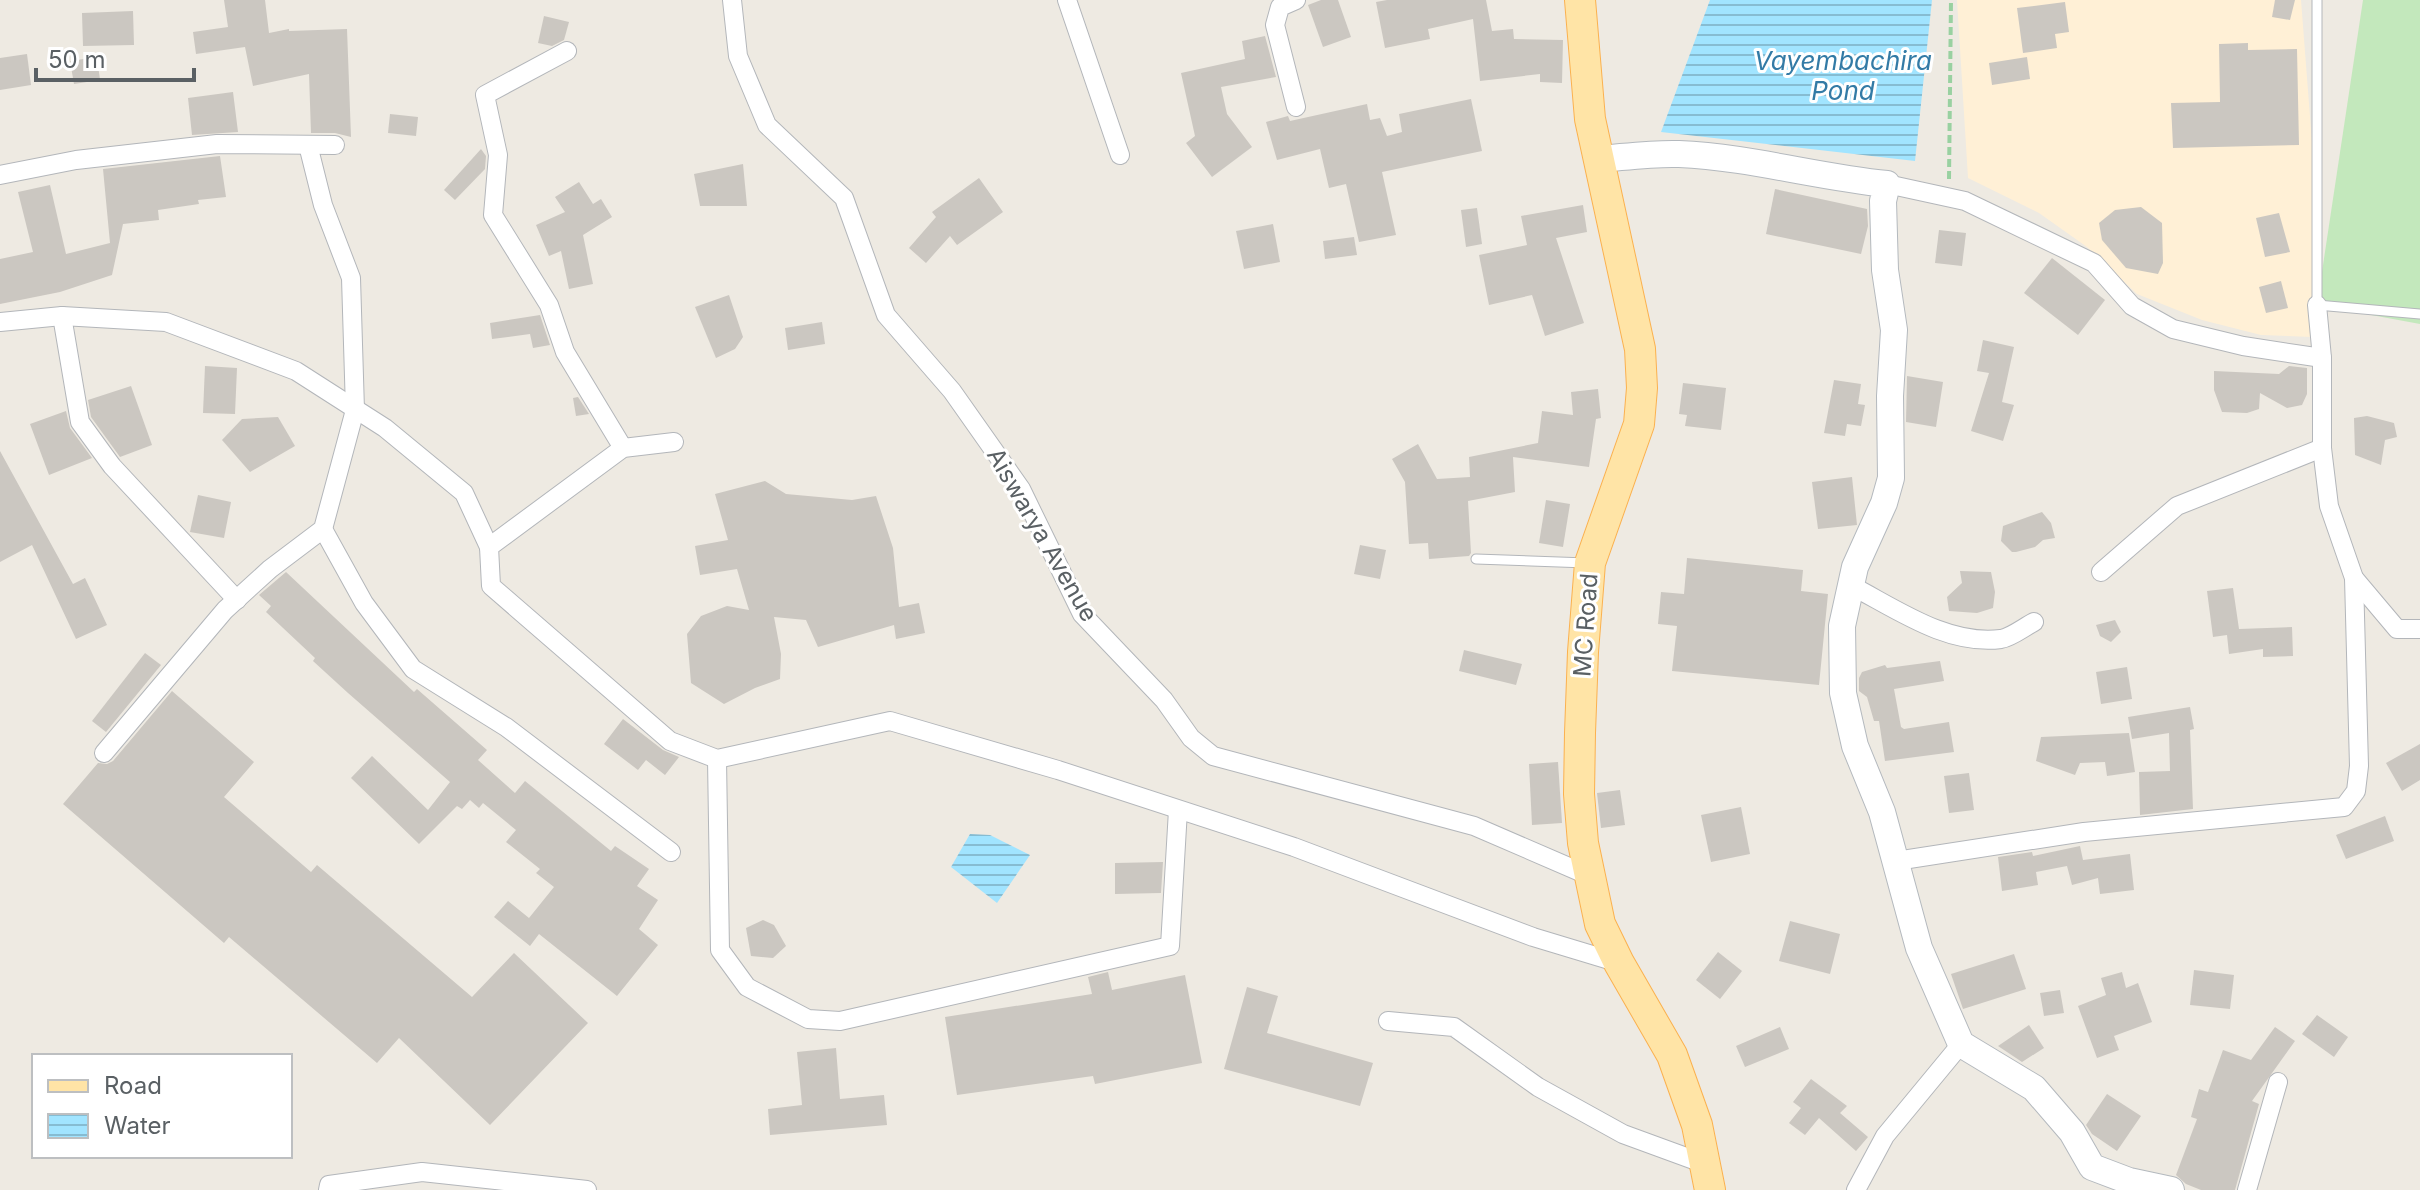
<svg xmlns="http://www.w3.org/2000/svg" width="2420" height="1190" font-family="Inter,sans-serif">
	<defs>
		<pattern id="water-rules" width="6" height="5" patternUnits="userSpaceOnUse" patternTransform="scale(2)"><rect width="6" height="5" fill="#a1e4ff"/><path d="M0 2.5h6" fill="none" stroke="#86bcd2"/></pattern>
	</defs>
	<rect width="100%" height="100%" fill="#eeeae2"/>
	<!-- commercial -->
	<polygon fill="#fff0d6" points="1957,0 2301,0 2324,298 2313,337 2261,335 2202,320 2137,294 2087,247 2039,213 1968,178"/>
	<!-- grass -->
	<polygon fill="#c3e8bc" points="2363,0 2420,0 2420,324 2317,305"/>
	<!-- water -->
	<g fill="url(#water-rules)">
		<polygon points="1710,0 1932,0 1915,161 1661,132"/>
		<polygon points="970,834 990,835 1030,855 997,903 951,867"/>
	</g>
	<!-- building -->
	<g fill="#cbc7c1">
		<polygon points="224,0 265,0 269,33 289,29 289,31 347,29 351,137 335,133 311,133 309,74 253,86 245,47 196,54 193,32 228,27"/>
		<polygon points="1321,0 1338,0 1351,37 1323,47 1308,5"/>
		<polygon points="1387,0 1486,0 1492,31 1513,29 1514,39 1563,40 1562,83 1540,82 1540,74 1480,81 1473,19 1428,29 1430,39 1385,48 1376,2"/>
		<polygon points="2275,0 2295,0 2290,20 2272,17"/>
		<polygon points="2065,2 2069,32 2055,34 2057,48 2023,53 2017,8"/>
		<polygon points="133,11 134,45 83,46 82,13"/>
		<polygon points="544,16 569,22 564,40 552,46 538,43"/>
		<polygon points="1265,36 1276,77 1221,87 1227,114 1252,147 1212,177 1186,143 1195,136 1181,73 1245,59 1242,41"/>
		<polygon points="2248,43 2248,50 2297,49 2299,145 2173,148 2171,103 2220,102 2219,44"/>
		<polygon points="27,54 31,85 0,90 0,58"/>
		<polygon points="97,57 100,80 74,84 70,61"/>
		<polygon points="2027,57 2030,79 1992,85 1989,63"/>
		<polygon points="233,92 238,132 192,135 188,98"/>
		<polygon points="1471,99 1482,151 1382,172 1396,235 1359,242 1346,184 1329,188 1320,149 1277,160 1266,122 1288,116 1290,121 1367,104 1370,120 1380,118 1387,136 1402,132 1399,114"/>
		<polygon points="390,114 418,117 416,136 388,133"/>
		<polygon points="481,149 486,156 485,169 455,200 444,190"/>
		<polygon points="220,156 226,197 198,200 199,204 158,210 159,220 123,224 112,275 60,292 0,304 0,259 33,252 18,192 50,185 66,254 110,243 103,169"/>
		<polygon points="743,164 747,206 700,206 694,174"/>
		<polygon points="979,178 1003,212 957,245 950,236 926,263 909,248 936,217 932,212"/>
		<polygon points="579,182 593,204 601,199 612,217 583,235 593,284 569,289 561,251 549,256 536,225 565,212 555,197"/>
		<polygon points="1775,189 1867,209 1868,226 1861,254 1766,234"/>
		<polygon points="1583,205 1587,232 1556,238 1584,323 1545,336 1532,295 1489,305 1479,255 1527,245 1521,216"/>
		<polygon points="2141,207 2162,223 2163,263 2158,274 2126,268 2102,240 2099,223 2115,210"/>
		<polygon points="1477,208 1482,244 1466,247 1461,210"/>
		<polygon points="2279,213 2290,252 2265,257 2256,218"/>
		<polygon points="1273,224 1280,262 1244,269 1236,231"/>
		<polygon points="1939,230 1966,233 1962,266 1935,263"/>
		<polygon points="1354,237 1357,255 1325,259 1323,241"/>
		<polygon points="2052,258 2105,300 2078,335 2024,293"/>
		<polygon points="2281,281 2288,308 2266,313 2259,287"/>
		<polygon points="729,295 743,337 735,349 716,358 695,307"/>
		<polygon points="540,315 550,345 533,348 530,334 492,339 490,323"/>
		<polygon points="822,322 825,344 788,350 785,328"/>
		<polygon points="1983,340 2014,347 2002,402 2014,405 2003,441 1971,431 1989,373 1977,371"/>
		<polygon points="205,366 237,368 235,414 203,413"/>
		<polygon points="2289,366 2307,368 2307,394 2302,405 2287,408 2260,393 2259,409 2247,413 2222,412 2214,390 2214,371 2279,374"/>
		<polygon points="1907,376 1943,382 1936,427 1906,422"/>
		<polygon points="1834,380 1861,384 1858,404 1865,405 1861,426 1847,424 1845,436 1824,433"/>
		<polygon points="1683,383 1726,388 1721,430 1685,426 1687,415 1679,414"/>
		<polygon points="131,386 152,445 120,457 91,417 88,400"/>
		<polygon points="1598,389 1601,418 1596,419 1589,467 1513,457 1515,492 1468,501 1471,553 1469,556 1429,559 1428,543 1409,544 1405,482 1392,459 1418,444 1437,479 1470,477 1469,457 1538,443 1542,411 1573,415 1571,392"/>
		<polygon points="578,397 589,414 576,416 573,398"/>
		<polygon points="66,411 70,428 92,458 49,475 30,424"/>
		<polygon points="2367,416 2394,423 2397,437 2385,440 2381,465 2355,455 2354,418"/>
		<polygon points="278,417 295,446 250,472 222,440 242,419"/>
		<polygon points="0,451 73,584 85,578 107,625 76,639 32,545 0,562"/>
		<polygon points="1852,477 1857,525 1818,529 1812,482"/>
		<polygon points="765,481 786,494 852,500 876,496 893,548 899,607 919,603 925,633 896,639 894,625 818,647 806,620 774,617 781,654 780,679 755,688 724,704 691,683 687,634 701,616 727,606 749,610 737,569 700,575 695,546 728,540 715,494"/>
		<polygon points="198,495 231,502 224,538 190,532"/>
		<polygon points="1546,500 1570,504 1563,547 1539,543"/>
		<polygon points="2042,512 2051,523 2055,538 2043,540 2035,547 2016,552 2012,552 2001,541 2003,526"/>
		<polygon points="1360,545 1386,550 1380,579 1354,574"/>
		<polygon points="1687,558 1803,570 1801,591 1828,594 1819,685 1672,671 1677,626 1658,624 1661,592 1684,594"/>
		<polygon points="1960,571 1991,572 1995,592 1993,608 1977,613 1949,611 1947,597 1962,583"/>
		<polygon points="286,572 414,692 417,689 487,750 478,760 515,793 525,781 611,851 615,846 649,869 637,886 658,900 639,929 658,945 617,996 539,934 530,946 494,917 508,901 529,918 554,887 536,873 540,869 506,842 516,830 483,803 479,808 470,800 462,809 457,806 419,844 351,778 372,756 428,810 450,782 348,693 313,661 315,658 266,612 271,606 259,595"/>
		<polygon points="2233,588 2239,629 2292,627 2293,656 2263,657 2263,649 2229,654 2227,635 2213,637 2207,591"/>
		<polygon points="2115,620 2121,632 2111,642 2100,636 2096,625"/>
		<polygon points="1464,650 1522,664 1516,685 1459,671"/>
		<polygon points="145,653 161,665 106,732 92,721"/>
		<polygon points="1940,661 1944,681 1894,689 1901,727 1904,729 1949,722 1954,752 1885,761 1879,721 1874,721 1867,697 1859,691 1859,678 1862,672 1885,665 1887,668"/>
		<polygon points="2127,667 2132,699 2101,704 2096,672"/>
		<polygon points="172,691 254,762 224,797 311,872 317,865 472,997 514,953 588,1023 490,1125 399,1038 377,1063 229,937 224,943 63,804 98,763 107,764 113,761"/>
		<polygon points="2190,707 2194,729 2190,730 2193,809 2140,815 2139,772 2170,771 2169,733 2132,739 2128,717"/>
		<polygon points="623,719 663,750 679,757 665,775 646,760 638,770 604,744"/>
		<polygon points="2129,733 2135,772 2107,776 2105,762 2080,763 2075,775 2036,761 2041,737"/>
		<polygon points="2420,744 2420,780 2402,791 2386,763"/>
		<polygon points="1558,762 1562,823 1532,825 1529,764"/>
		<polygon points="1969,773 1974,810 1949,813 1944,776"/>
		<polygon points="1620,790 1625,825 1601,828 1597,793"/>
		<polygon points="1741,807 1750,854 1711,862 1701,815"/>
		<polygon points="2385,816 2394,841 2346,859 2336,835"/>
		<polygon points="2080,846 2083,860 2130,854 2134,890 2100,894 2098,878 2072,885 2067,866 2036,872 2038,885 2002,891 1998,857 2032,852 2033,856"/>
		<polygon points="1163,862 1161,893 1115,894 1115,863"/>
		<polygon points="763,920 774,925 786,946 773,958 751,956 746,928"/>
		<polygon points="1790,921 1840,934 1830,974 1779,961"/>
		<polygon points="1718,952 1742,971 1720,999 1696,980"/>
		<polygon points="2014,954 2026,989 1963,1009 1951,974"/>
		<polygon points="2194,970 2234,975 2230,1009 2190,1005"/>
		<polygon points="1108,972 1112,990 1185,975 1202,1063 1095,1084 1093,1076 957,1095 945,1017 1092,994 1088,977"/>
		<polygon points="2122,972 2126,988 2138,983 2152,1022 2114,1036 2119,1050 2097,1058 2078,1006 2106,995 2101,978"/>
		<polygon points="1247,987 1278,996 1267,1033 1373,1063 1360,1106 1224,1069"/>
		<polygon points="2060,990 2064,1013 2044,1016 2040,993"/>
		<polygon points="2317,1015 2348,1037 2334,1057 2302,1034"/>
		<polygon points="2029,1025 2044,1048 2022,1062 1998,1046"/>
		<polygon points="1780,1027 1789,1049 1745,1067 1736,1046"/>
		<polygon points="2275,1027 2295,1041 2252,1101 2259,1104 2235,1190 2201,1190 2186,1184 2176,1175 2197,1119 2191,1117 2199,1089 2208,1092 2223,1050 2251,1060"/>
		<polygon points="836,1048 840,1099 884,1095 887,1125 770,1135 768,1109 802,1105 797,1052"/>
		<polygon points="1811,1079 1847,1106 1840,1113 1868,1137 1856,1151 1819,1118 1805,1135 1789,1123 1801,1108 1793,1102"/>
		<polygon points="2107,1094 2141,1116 2117,1151 2092,1134 2086,1125"/>
	</g>
	<g fill="none" stroke-linecap="round" stroke-linejoin="round">
		<!-- lane casing -->
		<g stroke="#b3b6ba" stroke-width="11">
			<g id="lane">
				<polyline points="2317,0 2317,305 2420,314"/>
				<polyline points="1476,559 1587,563"/>
			</g>
		</g>
		<!-- street casing -->
		<g stroke="#b3b6ba" stroke-width="20">
			<g id="street">
				<polyline points="732,0 738,56 767,125 844,198 886,315 952,391 1021,489 1082,614 1164,700 1191,738 1213,756 1474,826 1592,877"/>
				<polyline points="1067,0 1120,155"/>
				<polyline points="567,51 485,95 498,155 493,215 549,305 565,352 623,448"/>
				<polyline points="1296,107 1275,25 1280,7 1296,0"/>
				<polyline points="0,175 76,160 217,144 335,145"/>
				<polyline points="1887,184 1965,201 2094,263 2132,306 2173,329 2243,346 2322,358 2317,305"/>
				<polyline points="62,316 80,422 112,466 237,600"/>
				<polyline points="0,322 62,316 166,322 296,371 385,428 464,493 489,547"/>
				<polyline points="674,442 623,448 489,547 491,586 670,741 717,759 890,721 1058,770 1294,847 1533,937 1619,963"/>
				<polyline points="323,529 364,603 413,669 506,727 671,852"/>
				<polyline points="2101,572 2177,506 2322,448"/>
				<polyline points="2354,578 2397,629 2420,629"/>
				<path d="M1850,585C1895,608 1947,646 2001,639C2012,637 2024,627 2034,622"/>
				<polyline points="104,753 225,610 270,569 323,529 355,410 351,278 323,205 308,145"/>
				<polyline points="717,759 720,950 747,987 808,1019 840,1021 1170,946 1178,810"/>
				<polyline points="1896,861 2084,832 2344,807 2356,791 2359,766 2354,578 2329,506 2322,448 2322,358"/>
				<polyline points="1388,1021 1454,1027 1538,1087 1623,1134 1705,1164"/>
				<polyline points="328,1190 329,1185 422,1172 587,1190"/>
				<polyline points="1856,1190 1885,1136 1961,1044"/>
				<polyline points="2247,1190 2278,1082"/>
			</g>
		</g>
		<!-- secondary casing -->
		<g stroke="#b4b9be" stroke-width="28">
			<path id="secondary" d="M1599,159C1625,157 1653,153 1679,154C1749,157 1817,177 1887,184L1883,201L1885,270L1894,330L1890,396L1891,478L1884,503L1855,567L1842,626L1843,693L1855,746L1882,812L1919,948L1961,1044L2034,1088L2072,1132L2092,1167L2129,1181L2171,1190"/>
		</g>
		<!-- primary casing -->
		<g stroke="#fbb14f" stroke-width="32">
			<polyline id="primary" points="1580,0 1590,119 1640,349 1642,388 1639,424 1590,563 1583,652 1580,733 1579,794 1583,843 1600,924 1619,963 1672,1055 1697,1125 1710,1190"/>
		</g>
		<!-- path -->
		<polyline stroke="#99d1a1" stroke-width="4" stroke-dasharray="8 4" stroke-linecap="butt" points="1949,179 1951,0"/>
		<!-- lane -->
		<use href="#lane" stroke="#fff" stroke-width="9"/>
		<!-- street -->
		<use href="#street" stroke="#fff" stroke-width="18"/>
		<!-- secondary -->
		<use href="#secondary" stroke="#fff" stroke-width="26"/>
		<!-- primary -->
		<use href="#primary" stroke="#ffe4a6" stroke-width="30"/>
	</g>
	<g text-anchor="middle" stroke-width="6" stroke-linejoin="round" paint-order="stroke">
		<!-- street labels -->
		<g font-size="24" fill="#5a6064" stroke="#fff">
			<text transform="translate(1042 535) rotate(60)" y="8">Aiswarya Avenue</text>
			<text transform="translate(1586 625) rotate(-86)" y="8">MC Road</text>
		</g>
		<!-- water labels -->
		<g font-size="26" font-style="italic" fill="#337ba6" stroke="#fff">
			<text x="1843" y="70">Vayembachira<tspan x="1843" dy="30">Pond</tspan></text>
		</g>
	</g>
	<!-- legend -->
	<rect x="32" y="1054" width="260" height="104" fill="#ffffff" stroke="#bdbfc1" stroke-width="2"/>
	<rect x="48" y="1080" width="40" height="12" fill="#ffe4a6" stroke="#bdbfc1" stroke-width="2"/>
	<text x="104" y="1094" font-size="24" fill="#5a6064">Road</text>
	<rect x="48" y="1114" width="40" height="24" fill="url(#water-rules)" stroke="#bdbfc1" stroke-width="2"/>
	<text x="104" y="1134" font-size="24" fill="#5a6064">Water</text>
	<!-- scale -->
	<path d="M36 68v12h158v-12" fill="none" stroke="#5a6064" stroke-width="4"/>
	<text x="48" y="68" font-size="24" fill="#5a6064" stroke="#ffffff" stroke-width="6" paint-order="stroke">50 m</text>
</svg>
